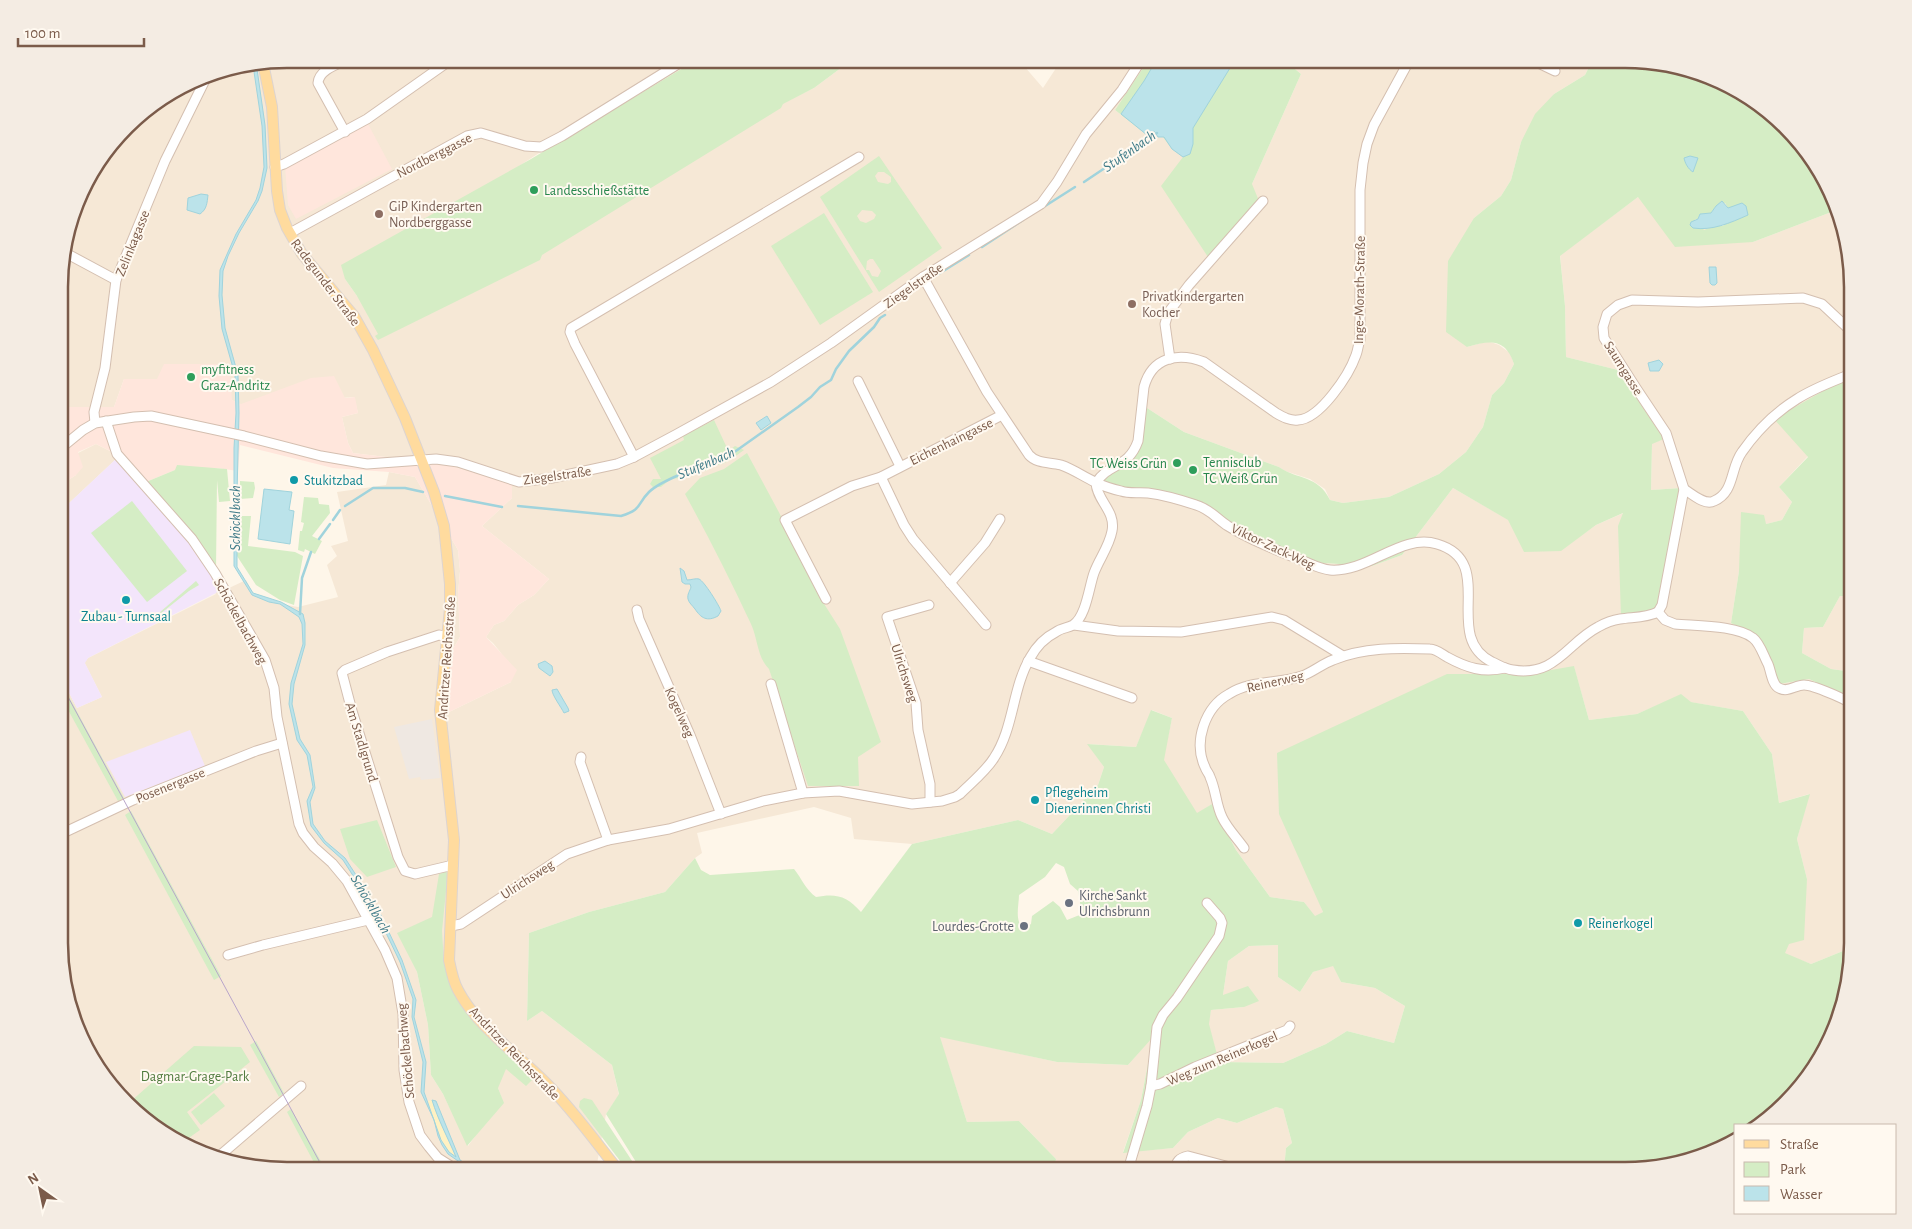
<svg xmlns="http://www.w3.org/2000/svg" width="1912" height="1229" font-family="'Alegreya Sans',sans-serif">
	<rect width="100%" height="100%" fill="#fef6e9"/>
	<!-- residential -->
	<g fill="#f6e8d6" fill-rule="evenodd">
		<path d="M286,59H698L539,153L345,279L357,296L541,222L814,88L853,59H1018L1043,88L1062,59H1149L1115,110L1147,135L1157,129L1252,184L1301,74L1283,59H1593L1585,75L1554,94L1521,142L1511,180L1501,196L1474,218L1467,347L1488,341L1499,345L1510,353L1514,364L1504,383L1492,395L1483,427L1466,452L1439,474L1389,497L1343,503L1330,500L1325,489L1310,479L1285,471L1279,467L1184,432L1147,408L1185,502L1291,561L1372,566L1402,555L1453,488L1561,550L1596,525L1681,488L1651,490L1652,443L1664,439L1618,370L1566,357L1565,306L1560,255L1638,197L1753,242L1834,211L1853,272V374L1808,456L1779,487L1792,502L1782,520L1766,524L1739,571L1731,623L1758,638L1779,684L1809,679L1840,694L1851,695L1853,678V957L1848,982L1843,951L1811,964L1784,954L1807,879L1797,839L1809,794L1779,803L1772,754L1743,711L1690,702L1681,695L1637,714L1589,720L1574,667L1317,896L1323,912L1315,917L1304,902L1270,897L1236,850L1212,804L1197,814L1163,760L1172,718L1152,710L1136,747L1088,744L1104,767L1098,785L1052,834L1018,820L912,844L854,839L851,818L814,807L697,833L702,853L695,858L665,892L589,912L529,933L527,1021L542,1011L612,1065L619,1095L606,1114L597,1164L584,1165L577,1170H286L227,1162L160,1132L97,1069L61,972V678L77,708L102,697L84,662L88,658L216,594L116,459L68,504L61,501V485L76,475L78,453L96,444L116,454L227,589L246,580L253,593L269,602L298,607L338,597L327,565L337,556L331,546L348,541L337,492L386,485L389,472L415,477L458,550L460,571L458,594L460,637L453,649L448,682L447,713L511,682L501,653L493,643L486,637L494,625L504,621L518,605L534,595L549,579L482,526L512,498V483L443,464L353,453L348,443L342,417L358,413L354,397L241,405L232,400L157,379H124L114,407H68L61,415V257L82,185L136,115L199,76ZM398,933L451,1007L498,1088L502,1099L468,1146L443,1094L431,1075L428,1025L417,972Z"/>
		<polygon points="1840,596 1853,597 1853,672 1831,669 1802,653 1804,628 1823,627"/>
		<polygon points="1278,945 1278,977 1300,992 1313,972 1333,965 1341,982 1375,988 1405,1006 1394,1043 1347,1031 1326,1044 1283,1063 1219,1062 1208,1024 1211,1010 1244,1007 1223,995 1228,961 1249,946"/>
		<polygon points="939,1036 1057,1062 1128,1065 1153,1036 1141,1100 1123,1152 1173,1148 1188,1132 1218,1118 1237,1123 1276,1107 1283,1109 1292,1143 1286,1148 1284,1170 1257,1166 1252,1170 1054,1170 1056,1159 1019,1121 967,1122"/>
	</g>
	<!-- commercial -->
	<g fill="#ffe6dc">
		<polygon points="367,122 392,169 296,219 288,205 285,166"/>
		<polygon points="164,364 215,364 229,367 232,400 241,404 311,378 334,376 345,398 355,397 358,413 342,417 348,443 353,453 443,464 512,483 512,498 482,526 549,579 534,595 518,605 504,621 494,625 486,637 517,670 511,682 447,713 448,682 453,649 460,637 458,594 460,571 458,550 415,477 389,472 333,468 240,445 238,471 217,468 175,470 146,482 116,454 96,444 78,452 83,467 76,475 61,485 61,415 68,407 114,407 124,379 157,379"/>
	</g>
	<!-- industrial -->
	<polygon fill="#efe8e2" points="432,719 440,778 421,780 420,777 409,779 394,727"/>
	<!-- education -->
	<g fill="#f3e5fb">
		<polygon points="116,459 187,539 206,566 218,586 219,590 216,593 88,658 85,663 102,697 77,708 61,678 61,501 68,504"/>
		<polygon points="190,730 205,766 125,797 106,762"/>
	</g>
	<!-- green -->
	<g fill="#d5edc5" fill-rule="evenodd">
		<polygon points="698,59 853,59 814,88 783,104 781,108 542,255 540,260 378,340 375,336 378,334 357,296 345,279 341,265 531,159"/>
		<polygon points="1149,59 1283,59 1301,74 1252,184 1259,201 1208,257 1161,186 1183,157 1172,149 1157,129 1147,135 1115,110"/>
		<path d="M1593,59H1626L1699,71L1752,97L1823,173L1834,211L1753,242L1675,247L1638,197L1560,256L1565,306L1566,357L1618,370L1664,439L1652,444L1651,490L1681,488L1656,608L1621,617L1618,526L1623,513L1596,525L1561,551L1524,552L1508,520L1453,488L1402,555L1372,566L1291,561L1212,512L1096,483L1132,455L1141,409L1147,408L1184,432L1279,467C1298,480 1318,475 1330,500L1343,503L1389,497L1439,474L1466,452L1483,427L1492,395L1504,383L1514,364C1505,337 1489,341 1467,347L1446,332L1448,261L1474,218L1501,196L1511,180L1521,142L1535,114L1554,94L1585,75ZM1725,203L1728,208L1736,207L1723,226H1715L1704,230L1695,219H1698L1700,214L1711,213L1716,206Z"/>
		<path d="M879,156L942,248L879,292L820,197ZM878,172H884L891,177V182L888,184L878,182L875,176ZM862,210L872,211L876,215L874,219L866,223L860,221L857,216ZM870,259H873L881,271L878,277L872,276L869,270H866L867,261Z"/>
		<polygon points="824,213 873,292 820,325 771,246"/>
		<polygon points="1853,374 1853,597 1840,596 1823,627 1804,628 1802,653 1831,669 1853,672 1851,695 1840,694 1809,679 1779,684 1758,638 1731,623 1739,571 1741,512 1764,515 1766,524 1782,520 1792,502 1779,487 1808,457 1774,419"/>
		<path d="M714,420L727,448V452L735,446L744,450C735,456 724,467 712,465L705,471L702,469L699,470L697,473L681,479C673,476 667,482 661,487H653L650,484L653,479H661L650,458L684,440L683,436Z"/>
		<path d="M747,453L782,518L821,599L840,629L881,742L858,757L859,786H808L769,669C757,657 758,639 751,624C730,579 708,536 685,494L700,478L724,469Z"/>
		<polygon points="177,465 227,469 230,501 219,502 217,480 216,570 146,482 175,470"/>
		<polygon points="240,481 254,482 255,488 253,498 240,499"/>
		<polygon points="304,497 318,498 319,504 329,505 330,513 312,536 322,541 315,554 305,549 304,552 298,550 300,531 302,531 304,523 301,522"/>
		<polygon points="132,501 187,571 147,602 91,533"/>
		<polygon points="237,516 251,516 248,546 295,552 303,556 294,605 280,600 256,585 237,556"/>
		<polygon points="196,581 199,585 189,591 160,614 159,613"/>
		<path d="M1574,666L1589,720L1637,714L1681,694L1691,702L1743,711L1772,754L1779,803L1810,794L1797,839L1807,879L1804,940L1789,944L1785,953L1811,964L1843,951L1848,982L1841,1016L1815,1069L1755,1125H1736V1141L1640,1170H1252L1257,1166L1284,1169L1286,1148L1292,1143L1283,1109L1276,1107L1237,1123L1218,1118L1188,1132L1173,1148L1123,1153L1141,1100L1153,1037L1128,1065L1057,1062L940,1037L967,1122L1019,1121L1056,1159L1054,1170H641L606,1114L619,1094L612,1065L542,1011L527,1021L529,933L589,912L665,892L695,858L701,870L710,875L794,869C802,879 806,890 816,897C836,893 847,896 861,912L912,844L1018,820L1052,834L1098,785L1104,767L1087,744L1136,747L1151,710L1172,718L1164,760L1197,813L1212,804L1236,850L1270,897L1304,902L1315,916L1323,912L1279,814L1277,753L1447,674H1528ZM1056,863L1064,867L1070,884L1078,891L1082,914L1067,920L1060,907L1053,901L1032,916L1031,924L1024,928C1014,922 1019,905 1019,895L1045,877ZM1278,945V977L1300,992L1313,972L1333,966L1341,982L1375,988L1405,1006L1394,1043L1347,1031L1326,1044L1283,1063L1219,1062L1209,1024L1211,1010L1244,1007L1259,1001L1248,986L1223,995L1228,961L1249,946ZM1171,1005L1162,1026L1154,1036L1157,1018Z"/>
		<polygon points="61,682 124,798 118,801 61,697"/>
		<polygon points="131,811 221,976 214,980 125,815"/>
		<polygon points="377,820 396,867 367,877 350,859 340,829"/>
		<polygon points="448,871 442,931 444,962 451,987 535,1077 526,1086 506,1069 498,1088 504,1103 467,1146 443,1094 431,1075 428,1025 417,972 397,933 432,917 439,874"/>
		<polygon points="256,1041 284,1093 279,1097 250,1045"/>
		<polygon points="194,1046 241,1047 250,1062 187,1112 200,1130 183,1142 160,1132 130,1102"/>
		<polygon points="214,1093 225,1106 201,1125 191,1112"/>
		<polygon points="584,1098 592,1100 638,1170 627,1170 579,1107 580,1101"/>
		<polygon points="291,1109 326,1170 318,1170 287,1112"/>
	</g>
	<!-- sand -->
	<path fill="#fff1c2" d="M432,1100C438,1120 448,1139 456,1158C438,1144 435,1122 428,1101Z"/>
	<!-- water -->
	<g fill="#bbe3ea" stroke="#a0d3dc">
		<polygon points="1157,59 1242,59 1241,62 1230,68 1193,128 1193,144 1190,154 1183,157 1172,149 1164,137 1158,137 1154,131 1147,135 1121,114 1144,81"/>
		<path d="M253,65H255L257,69L265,125L267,168L262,191L258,201L239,233L228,256L223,271L222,295L225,328L238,375L239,413L237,494V567L253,593L281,602L303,614L305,623V645L294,684L292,704L300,739L310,755L315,788L310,802L313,824L325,841L345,858L378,909L402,960L416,1000L414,1017L426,1062L424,1092L441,1140L449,1152L456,1157C448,1138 438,1120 432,1100L436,1101L460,1160L475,1170H471L448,1154L442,1145L438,1136L434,1120L421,1092L423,1062L412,1017L413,999L400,962L375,910L343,860L324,843L311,826L307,801L313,787L307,755L297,740L289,704L291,683L303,644L302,624L299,617L280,604L269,602L252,595L234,566V448L236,413L235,375L222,329L219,296L220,270L236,234L256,200L260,188L264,167L262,126Z"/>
		<path d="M1690,156L1698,158L1693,172C1688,169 1685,163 1684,158Z"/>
		<path d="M201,194L208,195C207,203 207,209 200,214L187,210L188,198Z"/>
		<path d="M1722,201L1728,208L1742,203L1746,206L1748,215C1730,223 1712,231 1693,228L1690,225L1691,222L1698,219L1700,214L1711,213L1716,206Z"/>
		<polygon points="1709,267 1716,267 1717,283 1715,285 1712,285 1710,283"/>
		<polygon points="1659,360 1663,364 1659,371 1650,371 1648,363"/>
		<polygon points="767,416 771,423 761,430 756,423"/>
		<polygon points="264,489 292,492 289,510 294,511 290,544 258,539"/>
		<path d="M680,568L684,571L687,580C691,580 696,578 699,579C704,581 719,605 721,611L718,616C707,622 701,618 695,609C692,605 689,603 688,599C687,594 690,591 691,587L690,584H685L682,582Z"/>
		<polygon points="545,661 552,666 553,672 550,676 539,668 538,664"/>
		<path d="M557,689L568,708L569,711L564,713C561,707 552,695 552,690Z"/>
	</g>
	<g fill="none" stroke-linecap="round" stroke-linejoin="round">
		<!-- stream -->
		<g stroke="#a0d3dc" stroke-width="2.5">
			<polyline points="1084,182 1157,133"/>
			<polyline points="1042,208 1075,187"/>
			<polyline points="982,247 1023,220"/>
			<polyline points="932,278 969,255"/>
			<polyline points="445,496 502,507"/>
			<polyline points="345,506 373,488 405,488 423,492"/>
			<path d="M518,506L621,516C643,509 636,505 649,492C660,481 700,466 716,461L722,456L733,453L798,407L811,397L820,387L831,380L836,369L849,351L874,327L880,318L885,315"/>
			<polyline points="333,520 340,510"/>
			<polyline points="319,539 330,524"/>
			<polyline points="300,614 302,578 311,552"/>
		</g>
		<!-- minor casing -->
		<g stroke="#d4bfb0" stroke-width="11">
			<g id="minor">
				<polyline points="1530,59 1555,71"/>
				<path d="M345,132L318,83C319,69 339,64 349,59"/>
				<polyline points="275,167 284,164 367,119 452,59"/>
				<polyline points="290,233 467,136 481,133 525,146 541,147 562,136 686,59"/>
				<polyline points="62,251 116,280"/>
				<path d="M923,277L987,392L1029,455C1037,464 1050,462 1061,465C1073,469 1084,477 1095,482C1103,486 1112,489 1121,491C1130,494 1139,492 1148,493C1164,495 1181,500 1196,505C1210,509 1217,519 1228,526C1251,540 1276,550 1301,560C1311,564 1320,569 1330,570C1368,573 1401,533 1437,544C1499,562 1440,636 1492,662C1499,665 1505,669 1513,670C1556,677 1567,643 1598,627C1605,623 1613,620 1620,619C1633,617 1646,618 1658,612"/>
				<polyline points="1170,359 1165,324 1168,313 1189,285 1263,201"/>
				<polyline points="858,381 900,466"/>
				<polyline points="106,421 117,454 192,539 215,573 265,660 274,688 277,717 299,824 303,833 314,847 332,863 347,881 385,950 397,978 403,1014 404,1070 409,1102 420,1135 429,1147 438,1158 457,1170"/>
				<polyline points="95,423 94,412 105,368 116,280 165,161 208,74"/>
				<polyline points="61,448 83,430 95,423 134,417 151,416 244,436 321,456 367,464 436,459 458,462 519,482 552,478 617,464 634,457 677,434 771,382 831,343 923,277 1041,204 1057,182 1086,134 1122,90 1142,59"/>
				<polyline points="634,457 575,344 570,332 571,328 859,157"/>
				<polyline points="881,477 904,525 913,539 986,625"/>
				<path d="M1684,489C1692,494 1705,506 1714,501C1735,492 1730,468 1742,452C1756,432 1776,412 1797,399C1814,388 1834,381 1853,373"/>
				<polyline points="950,583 985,543 1000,519"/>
				<polyline points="826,599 785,520 852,486 881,477 1002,415"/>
				<polyline points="929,605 887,617 916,703 918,730 930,784 930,802"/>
				<polyline points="637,610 639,619 690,735 721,814"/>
				<polyline points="1658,612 1662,605 1684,489 1666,433 1636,388 1604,338 1603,327 1607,314 1618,305 1632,300 1698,302 1803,298 1822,304 1853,333"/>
				<path d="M1658,612L1665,620L1675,624C1696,626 1737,625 1753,638C1760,643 1764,657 1768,664C1771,671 1772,685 1779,688C1788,693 1795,685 1804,685C1813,685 1848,700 1853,705"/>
				<polyline points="1074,625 1118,631 1181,632 1272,617 1284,620 1343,656"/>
				<polyline points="448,637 439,635 387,652 345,670 342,673 352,711 398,857 405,871 415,874 453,865"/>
				<polyline points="1028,661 1132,698"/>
				<polyline points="771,684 803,793"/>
				<polyline points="581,757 580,762 608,840"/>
				<polyline points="61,834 133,800 256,751 282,743"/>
				<path d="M1244,848C1237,838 1227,828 1222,817C1216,805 1216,790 1210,777C1209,773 1206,771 1205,767C1193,742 1205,707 1229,694C1251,680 1279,684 1302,676C1313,672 1322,664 1333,660C1364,647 1397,648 1430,649C1436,649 1442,654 1447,657C1467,668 1483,673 1505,668"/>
				<path d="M451,926L461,924L567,854L608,840L669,829L763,801L803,793L839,791L912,804L942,801L955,797L960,794C971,783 986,771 994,758C1014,728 1012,689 1030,658C1036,647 1044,638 1056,632C1061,628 1068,628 1073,625C1086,617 1089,587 1094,573C1099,559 1109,547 1112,531C1116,511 1097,501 1096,483C1109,462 1128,469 1138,441L1144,387C1152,357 1178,352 1204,362L1276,413C1283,417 1290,421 1298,420C1320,419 1349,375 1356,355C1358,350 1358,345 1360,340V190L1363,163L1367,144L1374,125L1410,59"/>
				<polyline points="228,955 263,945 368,920"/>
				<polyline points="1151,1086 1160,1084 1195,1067 1287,1030 1290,1026"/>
				<polyline points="217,1158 301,1086"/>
				<polyline points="308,1170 311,1167"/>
				<polyline points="1128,1170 1147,1106 1151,1086 1157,1027 1163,1015 1177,998 1219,936 1222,923 1220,918 1207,903"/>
				<path d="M1174,1170C1177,1161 1179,1158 1188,1156L1241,1170"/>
			</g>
		</g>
		<!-- major casing -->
		<g stroke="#ddd4d0" stroke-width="12">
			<path id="major" d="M263,63L272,107L277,191L280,210L287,228L302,254L354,316L373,350L405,418L434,492L444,526L450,584V608L440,710L454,840L449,960C451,970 453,981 458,990C478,1028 518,1054 547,1084C573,1110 595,1141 618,1170"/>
		</g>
		<!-- minor -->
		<use href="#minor" stroke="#fff" stroke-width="9"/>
		<!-- major -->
		<use href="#major" stroke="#ffdb9e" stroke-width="10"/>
		<!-- tram -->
		<polyline stroke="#b9a5ca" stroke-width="1" points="61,684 324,1170"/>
	</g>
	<!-- markers -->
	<g fill="#2e9e5b" stroke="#fff9f0" stroke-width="2">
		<circle cx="534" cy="190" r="5"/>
		<circle cx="191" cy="377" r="5"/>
		<circle cx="1177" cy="463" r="5"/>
		<circle cx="1193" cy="470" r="5"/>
	</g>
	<g fill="#8d6e63" stroke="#fff9f0" stroke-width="2">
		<circle cx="379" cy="214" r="5"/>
		<circle cx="1132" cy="304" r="5"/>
	</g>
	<g fill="#0f9aa8" stroke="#fff9f0" stroke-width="2">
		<circle cx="294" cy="480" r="5"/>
		<circle cx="126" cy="600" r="5"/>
		<circle cx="1035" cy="800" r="5"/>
		<circle cx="1578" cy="923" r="5"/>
	</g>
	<g fill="#6b7280" stroke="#fff9f0" stroke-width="2">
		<circle cx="1069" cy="903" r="5"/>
		<circle cx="1024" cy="926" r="5"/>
	</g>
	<g text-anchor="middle" stroke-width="4" stroke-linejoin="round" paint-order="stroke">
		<!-- street labels -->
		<g font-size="14" fill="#7b5b4a" stroke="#fff9f0">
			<text transform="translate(434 155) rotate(-27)" y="5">Nordberggasse</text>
			<text transform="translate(132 243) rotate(-68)" y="5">Zelinkagasse</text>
			<text transform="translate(326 282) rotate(53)" y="5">Radegunder Straße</text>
			<text transform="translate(913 285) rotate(-35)" y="5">Ziegelstraße</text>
			<text transform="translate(1359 290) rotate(-89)" y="5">Inge-Morath-Straße</text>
			<text transform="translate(1624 368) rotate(58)" y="5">Saumgasse</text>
			<text transform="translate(951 441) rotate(-26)" y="5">Eichenhaingasse</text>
			<text transform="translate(557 475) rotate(-8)" y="5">Ziegelstraße</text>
			<text transform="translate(1273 546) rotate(25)" y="5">Viktor-Zack-Weg</text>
			<text transform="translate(241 621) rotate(61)" y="5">Schöckelbachweg</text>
			<text transform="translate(446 658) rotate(-86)" y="5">Andritzer Reichsstraße</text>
			<text transform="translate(905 673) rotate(72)" y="5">Ulrichsweg</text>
			<text transform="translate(1275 681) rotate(-13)" y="5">Reinerweg</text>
			<text transform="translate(680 712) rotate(66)" y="5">Kogelweg</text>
			<text transform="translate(362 742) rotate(73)" y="5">Am Stadlgrund</text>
			<text transform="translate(170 785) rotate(-22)" y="5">Posenergasse</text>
			<text transform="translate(527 879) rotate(-33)" y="5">Ulrichsweg</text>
			<text transform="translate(405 1051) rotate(-95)" y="5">Schöckelbachweg</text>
			<text transform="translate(515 1053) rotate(46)" y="5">Andritzer Reichsstraße</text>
			<text transform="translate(1222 1058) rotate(-23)" y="5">Weg zum Reinerkogel</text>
		</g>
		<!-- leisure labels -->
		<g font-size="14" fill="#27864d" stroke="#fff9f0" text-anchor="start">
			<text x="544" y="195">Landesschießstätte</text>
			<text x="201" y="374">myfitness<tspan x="201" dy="16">Graz-Andritz</tspan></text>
			<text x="1203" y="467">Tennisclub<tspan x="1203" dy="16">TC Weiß Grün</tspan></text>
			<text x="1167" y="468" text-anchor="end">TC Weiss Grün</text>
		</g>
		<!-- education labels -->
		<g font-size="14" fill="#785e54" stroke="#fff9f0" text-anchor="start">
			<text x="389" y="211">GiP Kindergarten<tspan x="389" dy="16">Nordberggasse</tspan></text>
			<text x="1142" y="301">Privatkindergarten<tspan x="1142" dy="16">Kocher</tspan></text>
		</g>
		<!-- culture labels -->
		<g font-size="14" fill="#0d838f" stroke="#fff9f0" text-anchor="start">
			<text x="304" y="485">Stukitzbad</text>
			<text x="126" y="621" text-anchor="middle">Zubau - Turnsaal</text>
			<text x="1045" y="797">Pflegeheim<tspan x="1045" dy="16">Dienerinnen Christi</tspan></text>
			<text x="1588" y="928">Reinerkogel</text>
		</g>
		<!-- worship labels -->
		<g font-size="14" fill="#5b616d" stroke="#fff9f0" text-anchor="start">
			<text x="1079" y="900">Kirche Sankt<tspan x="1079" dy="16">Ulrichsbrunn</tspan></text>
			<text x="1014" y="931" text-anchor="end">Lourdes-Grotte</text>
		</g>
		<!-- park labels -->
		<g font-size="14" fill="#507b3e" stroke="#fff9f0">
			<text x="195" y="1081">Dagmar-Grage-Park</text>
		</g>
		<!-- water labels -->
		<g font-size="15" font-style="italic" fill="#3f7b88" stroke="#fff9f0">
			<text transform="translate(1129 151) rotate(-35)" y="5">Stufenbach</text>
			<text transform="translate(706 463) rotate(-23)" y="5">Stufenbach</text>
			<text transform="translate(235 518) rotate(-90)" y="5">Schöcklbach</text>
			<text transform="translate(371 904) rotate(60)" y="5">Schöcklbach</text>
		</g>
	</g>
	<!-- crop -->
	<path d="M0 0H1912V1229H0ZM287 68H1625A219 219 0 0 1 1844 287V943A219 219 0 0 1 1625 1162H287A219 219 0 0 1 68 943V287A219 219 0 0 1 287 68Z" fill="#f4ece3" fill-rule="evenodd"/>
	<path fill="none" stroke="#7b5b4a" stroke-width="2.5" d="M287 68H1625A219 219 0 0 1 1844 287V943A219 219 0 0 1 1625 1162H287A219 219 0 0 1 68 943V287A219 219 0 0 1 287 68Z"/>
	<!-- legend -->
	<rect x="1734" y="1124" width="162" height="90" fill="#fff9f0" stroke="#cabaae"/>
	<rect x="1744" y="1140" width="25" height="8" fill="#ffdb9e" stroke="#cabaae"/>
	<text x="1780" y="1149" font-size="15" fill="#7b5b4a">Straße</text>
	<rect x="1744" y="1162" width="25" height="15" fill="#d5edc5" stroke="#cabaae"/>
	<text x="1780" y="1174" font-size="15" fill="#7b5b4a">Park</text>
	<rect x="1744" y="1186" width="25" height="15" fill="#bbe3ea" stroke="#cabaae"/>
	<text x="1780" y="1199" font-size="15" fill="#7b5b4a">Wasser</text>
	<!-- north arrow -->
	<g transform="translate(40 1189) rotate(327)" stroke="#fff9f0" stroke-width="4" paint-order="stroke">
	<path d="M0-4L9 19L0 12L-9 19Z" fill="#7b5b4a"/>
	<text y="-8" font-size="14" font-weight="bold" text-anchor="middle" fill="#7b5b4a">N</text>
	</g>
	<!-- scale -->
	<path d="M18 38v8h126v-8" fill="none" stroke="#7b5b4a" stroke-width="2.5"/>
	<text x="25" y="38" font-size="15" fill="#7b5b4a" stroke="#fff9f0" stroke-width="4" paint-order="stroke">100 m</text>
</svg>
